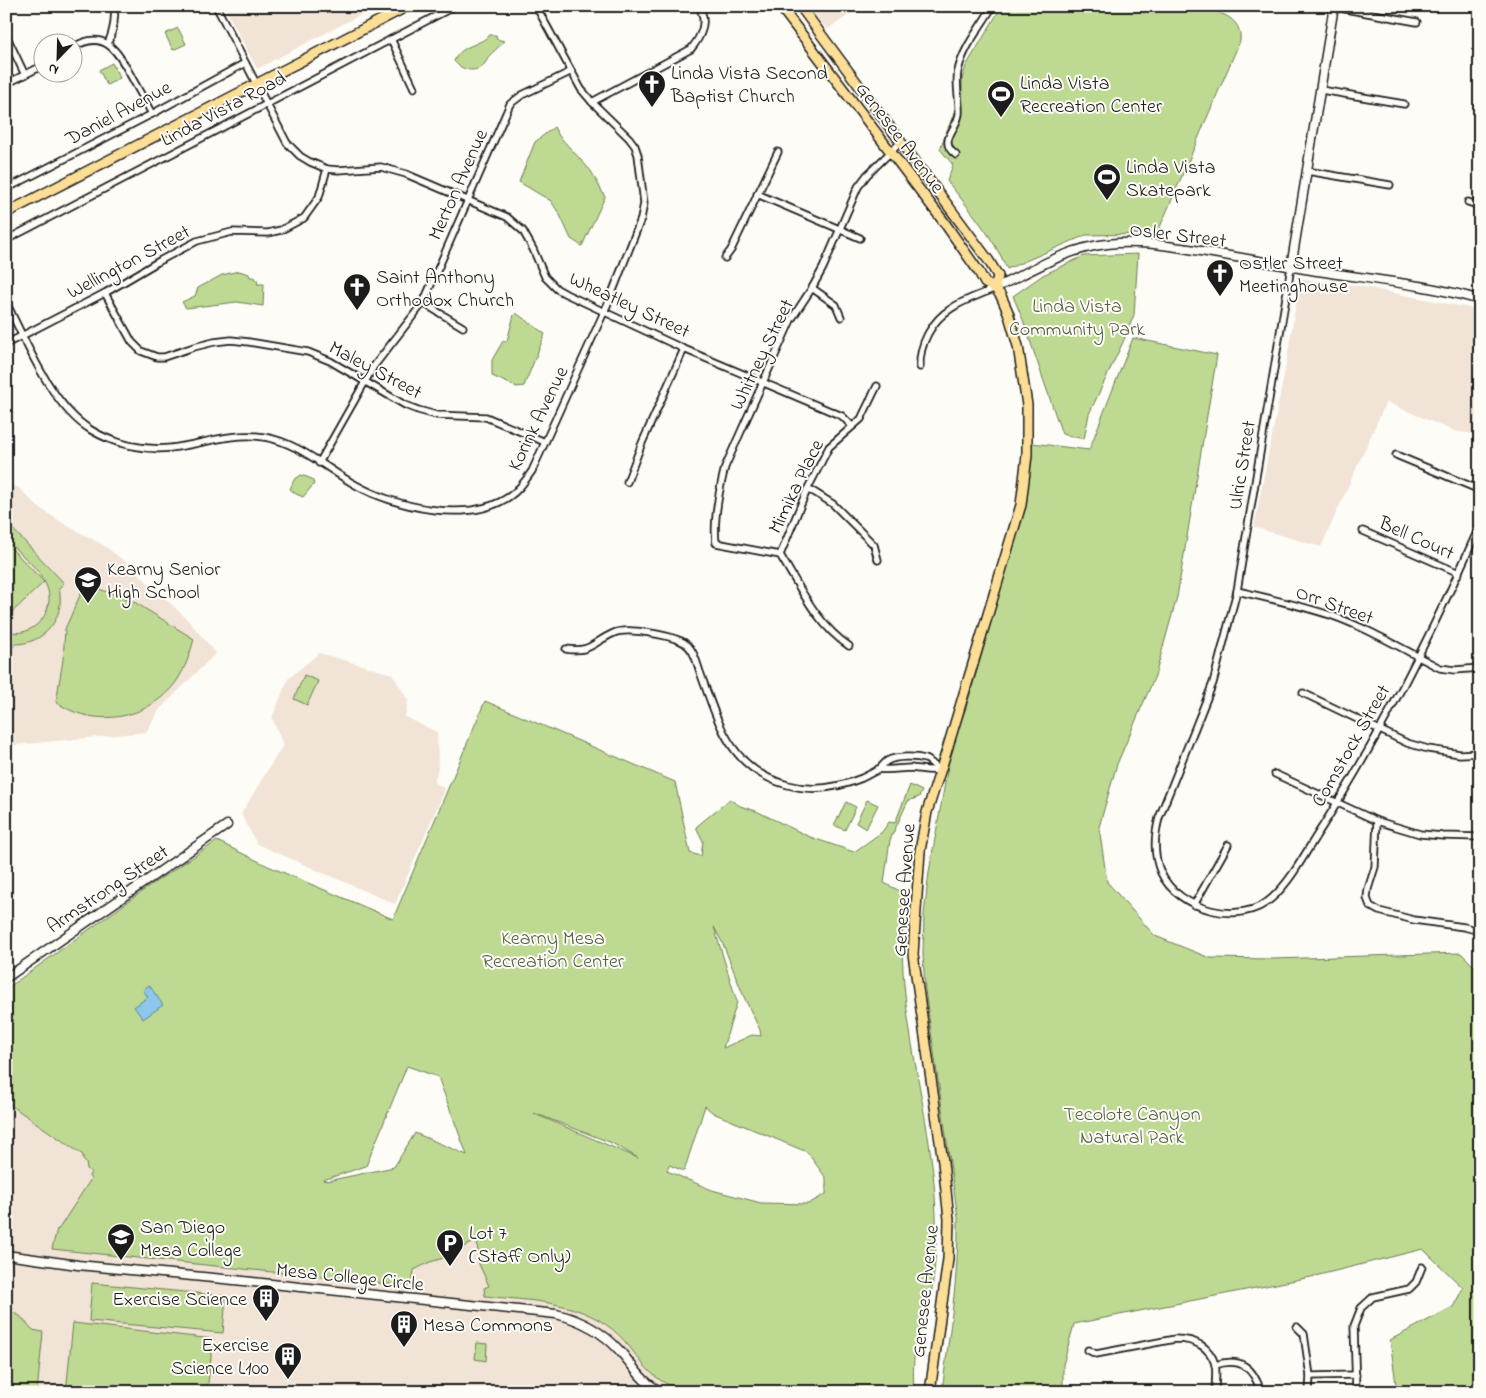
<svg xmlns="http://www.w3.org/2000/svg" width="1486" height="1398" font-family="'Indie Flower',sans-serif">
	<rect width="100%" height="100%" fill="#fdfcf7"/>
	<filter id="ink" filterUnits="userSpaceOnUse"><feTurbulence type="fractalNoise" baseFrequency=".02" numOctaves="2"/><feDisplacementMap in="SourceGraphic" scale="10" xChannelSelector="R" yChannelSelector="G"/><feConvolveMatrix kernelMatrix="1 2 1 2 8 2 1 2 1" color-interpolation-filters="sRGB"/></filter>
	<g filter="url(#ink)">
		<!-- built -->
		<g fill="#f1e3d5">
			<polygon points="224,6 377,6 257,69"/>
			<polygon points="808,6 862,6 828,29 823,25"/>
			<polygon points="1300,279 1353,285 1480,310 1480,435 1454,431 1386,402 1321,547 1254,527 1286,365"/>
			<polygon points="6,483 19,488 38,507 66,525 103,545 127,563 186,618 216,653 160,709 146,732 6,746"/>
			<polygon points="319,653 392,674 408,700 405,717 437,732 438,768 434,782 445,789 395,904 257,844 241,814 283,745 272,718 288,679"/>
			<polygon points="6,1102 94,1163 477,1235 572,1306 595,1316 692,1392 6,1392"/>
		</g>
		<!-- green -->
		<g fill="#beda92" stroke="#6d7b57" fill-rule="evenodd">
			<path d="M1002,6H1191C1213,11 1243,14 1240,41L1157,234L1086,235L1007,269C993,236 969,209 947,181L953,165L940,149L955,110L962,100V79L966,66Z"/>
			<polygon points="178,28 186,44 173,50 165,34"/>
			<path d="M490,35H496L497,39L504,41C499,47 494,51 489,56C488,58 487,61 485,63C477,74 462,71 454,61C462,44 477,47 490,35Z"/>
			<polygon points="112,63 120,78 107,85 99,70"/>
			<polygon points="554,127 559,136 591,171 605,197 582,246 571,239 560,215 551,201 519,182 535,142"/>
			<polygon points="1138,254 1134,315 1123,342 1089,414 1084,439 1062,434 1023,320 1013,296 1043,275 1084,256"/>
			<polygon points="239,271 249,274 250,277 254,277 255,280 258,280 257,284 264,284 263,306 237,302 186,308 182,302 195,296 198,288 222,275"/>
			<polygon points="516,313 545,334 524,386 517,387 492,376 492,360 503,341 507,341 514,315"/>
			<path d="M1133,338L1217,355L1177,597L1155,676L1117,764L1099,827L1107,882L1155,936L1210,958L1273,959L1461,953L1480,972V1392H1397L1390,1340L1453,1307L1463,1288L1423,1249L1311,1277L1074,1324L1063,1365V1392H942C949,1334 959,1276 958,1218L925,990L923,954L924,914L929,872L952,744L966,708L1022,516L1032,457V443L1089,450Z"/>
			<polygon points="301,475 312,479 314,484 303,497 296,494 290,489 294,480"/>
			<path d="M6,522L64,583L59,588C66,618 44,645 13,644L14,646L6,653V630C14,634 25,633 32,628C39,624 44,618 47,610C58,581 24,558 6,540Z"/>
			<polygon points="6,543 44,582 6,618"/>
			<path d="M93,587L131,600L194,639C190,654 185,669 176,682C148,720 94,729 56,702L63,660L65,629L82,591Z"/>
			<polygon points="304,675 318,681 307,705 294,699"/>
			<path d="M485,701L675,782L690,853L701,856L703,841L696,827L730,799L740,806L756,811L810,837L854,852L882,832L889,822L895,823L910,785L922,791L919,797L908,801L890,840L884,883L904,893C903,923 901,954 904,984C911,1062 934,1138 936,1216C937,1241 935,1283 928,1307C926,1317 921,1326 918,1335C913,1352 913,1374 914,1392C856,1392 797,1392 739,1390C723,1390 702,1395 686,1391C643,1380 641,1353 612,1329C576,1300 529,1301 485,1296L484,1288L489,1286L479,1264L477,1241L465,1246L454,1255L430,1262L414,1270L412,1285L407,1286L52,1249L57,1229L58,1230L91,1179L89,1176L91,1172L87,1169L86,1163L83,1160V1155L6,1102V989L154,883L217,841L268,866L393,919ZM714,927L723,944L744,997L760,1030L761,1036L752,1035L723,1048L737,1002ZM407,1066L438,1077L467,1155L415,1133L394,1167L327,1181L323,1180L366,1166ZM705,1106L713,1113L807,1152L826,1178V1194L808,1204L761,1203L712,1190L667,1171L669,1165L684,1171ZM534,1113L612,1143L638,1158L535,1114Z"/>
			<polygon points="867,800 878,805 866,829 856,823"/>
			<polygon points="846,802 856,807 845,830 834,825"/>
			<polygon points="92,1283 226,1296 223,1333 89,1321"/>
			<polygon points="6,1309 20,1316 33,1330 43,1332 37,1392 6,1392"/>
			<polygon points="73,1323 213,1339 207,1392 66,1392"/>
			<polygon points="477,1343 487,1344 486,1361 475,1359"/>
		</g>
		<!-- water -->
		<polygon fill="#8dc7ec" stroke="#608399" points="149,985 163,1005 143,1019 134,1007 148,997 143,990"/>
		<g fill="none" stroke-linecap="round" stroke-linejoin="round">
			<!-- stream -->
			<polyline stroke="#608399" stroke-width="2" points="1472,1392 1480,1369"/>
			<!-- street casing -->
			<g stroke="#1c1c1c" stroke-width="9">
				<g id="street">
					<polyline points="216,6 287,143 300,156 310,162 327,169 338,170 381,167 406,174 507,217 523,231 533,249 545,277 557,289 566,294 684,349 842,416 852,426"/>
					<polyline points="1334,7 1417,22"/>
					<polyline points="6,35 25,75"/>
					<polyline points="391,39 414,88"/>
					<path d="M108,44C113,32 116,20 114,6"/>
					<path d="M72,48C104,28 117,50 131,76C138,89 145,101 152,114"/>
					<polyline points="6,84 42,66"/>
					<polyline points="1321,90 1404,104"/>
					<path d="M592,102L691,49C701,37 709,20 698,6"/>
					<path d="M956,155C937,141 957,130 959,114C960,100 955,85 958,71C963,48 981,26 993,6"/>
					<polyline points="1307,171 1390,185"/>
					<polyline points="6,189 152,114 245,63"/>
					<polyline points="757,194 860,238"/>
					<polyline points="1468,202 1480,206"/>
					<polyline points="6,240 455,6"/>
					<polyline points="725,258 731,250 778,152"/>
					<path d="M1291,267L1237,591L1213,683L1159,818C1154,837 1153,855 1161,873C1178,910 1241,927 1272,898C1293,879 1306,851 1322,827C1383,732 1434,629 1480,525"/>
					<polyline points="812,288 836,305 841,317"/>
					<polyline points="105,293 132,342 141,351 157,357 164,357 194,347 214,342 231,340 249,342 308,352 330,361 405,405 418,410 436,415 486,417 545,442"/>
					<path d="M6,302C26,342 52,407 91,430C114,444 144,451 171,448C203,444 231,432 264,437C297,442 326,468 354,484C394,507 469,525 510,496C519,490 526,480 532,471L609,301L641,219L644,203L638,155L635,146L629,138L592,102L581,89L536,6"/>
					<polyline points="423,303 463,327"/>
					<polyline points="6,344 105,293 161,260 197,241 232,232 268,233 281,230 304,218 319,197 327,169"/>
					<path d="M920,367C919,344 932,320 952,308C965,299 981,295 995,288"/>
					<polyline points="1396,455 1480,490"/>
					<polyline points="319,463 374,366 423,303 510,104 522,95 570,72"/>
					<polyline points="627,482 642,443 684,349"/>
					<polyline points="807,490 814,492 833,504 874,545 878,560"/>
					<polyline points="1363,531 1459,573"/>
					<polyline points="780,555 807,490 829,447 861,419 877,386"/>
					<path d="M1237,591C1268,598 1299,605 1330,615C1368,628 1404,650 1440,668L1455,670L1480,668"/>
					<path d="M849,646C817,625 800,587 780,555L716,543C713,519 719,491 725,467L791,320L812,288L823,268L858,187L867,175L901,142"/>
					<path d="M566,649C591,653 593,642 614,633C628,627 667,635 681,641C693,646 696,660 700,672C718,722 730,770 788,785C814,792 838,788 862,778C868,775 874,772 879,769C882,767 884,763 887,761C896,756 915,756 925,759C930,760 935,767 939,770"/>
					<polyline points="1303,693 1407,743 1428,749 1460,754 1480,753"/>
					<path d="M878,769C890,771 900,768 911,768C921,769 929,771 939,770"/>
					<polyline points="1275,774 1377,821 1420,834 1443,836 1480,837"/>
					<polyline points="1377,821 1375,867 1368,889 1367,898 1370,906 1379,911 1414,920 1464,927 1480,931"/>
					<polyline points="1194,905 1228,845"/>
					<polyline points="1297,1327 1304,1334 1310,1376 1309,1392"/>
					<path d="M1088,1350L1096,1354L1175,1339C1193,1339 1209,1345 1215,1364C1217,1372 1215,1383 1215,1392"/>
					<path d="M1215,1365C1241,1357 1253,1367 1261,1392"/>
					<polyline points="1310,1376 1356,1375"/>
					<polyline points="1356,1392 1354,1326 1361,1308 1373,1297 1409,1289 1416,1282 1422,1267"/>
				</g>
			</g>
			<!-- secondary casing -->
			<g stroke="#1c1c1c" stroke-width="11">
				<g id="secondary">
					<polyline points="1291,267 1334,6"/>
					<path d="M995,288C1031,271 1067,248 1107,244C1139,240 1169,246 1201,251C1236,257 1270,263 1305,269C1364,279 1423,283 1480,300"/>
					<polyline points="6,978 227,825"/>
					<path d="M6,1255L78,1265L234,1280L556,1314C581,1320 603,1332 620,1351C634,1367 642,1383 662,1392"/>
				</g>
			</g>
			<!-- primary casing -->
			<g stroke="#1c1c1c" stroke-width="12">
				<g id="primary">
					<polyline points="780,6 944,222 979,272 985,283 995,288 1001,296 1008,312 1018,346 1027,405 1027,455 1021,505 946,753 927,812 920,851 913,954 943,1162 949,1219 948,1259 930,1392"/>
					<polyline points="800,6 989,261 998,276 995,288"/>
					<polyline points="6,213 408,6"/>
				</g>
			</g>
			<!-- street -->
			<use href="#street" stroke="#fdfcf7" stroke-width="5.5"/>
			<!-- secondary -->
			<use href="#secondary" stroke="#fdfcf7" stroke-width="8"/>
			<!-- primary -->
			<use href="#primary" stroke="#fcde96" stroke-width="9"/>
		</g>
	</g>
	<!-- icons -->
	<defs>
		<g id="church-pin" transform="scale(1.4375)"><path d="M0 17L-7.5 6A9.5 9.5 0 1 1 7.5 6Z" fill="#1c1c1c" stroke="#fdfcf7"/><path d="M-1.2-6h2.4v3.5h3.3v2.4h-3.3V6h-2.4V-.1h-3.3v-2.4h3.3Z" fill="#fff"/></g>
		<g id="stadium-pin" transform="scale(1.4375)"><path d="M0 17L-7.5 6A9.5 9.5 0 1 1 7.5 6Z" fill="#1c1c1c" stroke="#fdfcf7"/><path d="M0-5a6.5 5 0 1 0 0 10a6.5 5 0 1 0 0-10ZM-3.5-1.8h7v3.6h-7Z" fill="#fff"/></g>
		<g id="school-pin" transform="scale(1.4375)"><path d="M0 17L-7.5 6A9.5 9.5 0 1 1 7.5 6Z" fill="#1c1c1c" stroke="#fdfcf7"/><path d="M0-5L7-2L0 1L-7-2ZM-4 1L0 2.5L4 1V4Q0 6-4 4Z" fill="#fff"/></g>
		<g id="university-pin" transform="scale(1.4375)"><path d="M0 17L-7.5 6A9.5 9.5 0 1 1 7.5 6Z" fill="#1c1c1c" stroke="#fdfcf7"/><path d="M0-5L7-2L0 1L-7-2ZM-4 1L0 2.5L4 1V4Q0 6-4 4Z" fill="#fff"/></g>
		<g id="parking-pin" transform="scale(1.4375)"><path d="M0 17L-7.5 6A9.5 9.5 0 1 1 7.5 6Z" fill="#1c1c1c" stroke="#fdfcf7"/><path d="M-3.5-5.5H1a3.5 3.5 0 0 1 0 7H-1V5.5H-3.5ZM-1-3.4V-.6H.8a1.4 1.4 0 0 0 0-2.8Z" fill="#fff"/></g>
		<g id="building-pin" transform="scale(1.4375)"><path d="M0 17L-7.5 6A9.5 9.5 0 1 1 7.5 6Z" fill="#1c1c1c" stroke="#fdfcf7"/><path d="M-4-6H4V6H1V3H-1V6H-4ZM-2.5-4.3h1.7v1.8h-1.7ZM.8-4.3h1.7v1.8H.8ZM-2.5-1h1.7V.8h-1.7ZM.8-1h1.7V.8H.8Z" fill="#fff"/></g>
	</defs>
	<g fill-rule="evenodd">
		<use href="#church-pin" x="652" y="84"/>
		<use href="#stadium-pin" x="1001" y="94"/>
		<use href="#stadium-pin" x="1107" y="177"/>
		<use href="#church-pin" x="1220" y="273"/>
		<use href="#church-pin" x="357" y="287"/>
		<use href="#school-pin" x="88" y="580"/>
		<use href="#university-pin" x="121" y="1237"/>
		<use href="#parking-pin" x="450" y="1243"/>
		<use href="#building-pin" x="266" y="1298"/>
		<use href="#building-pin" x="404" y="1324"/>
		<use href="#building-pin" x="288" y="1356"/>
	</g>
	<g text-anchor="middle" stroke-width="4" stroke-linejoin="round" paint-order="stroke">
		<!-- poi labels -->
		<g font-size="20" fill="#1c1c1c" stroke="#fdfcf7" text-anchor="start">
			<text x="671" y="79">Linda Vista Second<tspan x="671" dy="23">Baptist Church</tspan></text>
			<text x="1020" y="89">Linda Vista<tspan x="1020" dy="23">Recreation Center</tspan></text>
			<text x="1126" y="173">Linda Vista<tspan x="1126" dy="23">Skatepark</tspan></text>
			<text x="1239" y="269">Ostler Street<tspan x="1239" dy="23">Meetinghouse</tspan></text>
			<text x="376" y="283">Saint Anthony<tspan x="376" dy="23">Orthodox Church</tspan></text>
			<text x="107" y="575">Kearny Senior<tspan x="107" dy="23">High School</tspan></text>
			<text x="140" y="1233">San Diego<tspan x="140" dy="23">Mesa College</tspan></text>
			<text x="469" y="1239">Lot 7<tspan x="469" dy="23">(Staff Only)</tspan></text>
			<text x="247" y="1305" text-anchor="end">Exercise Science</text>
			<text x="423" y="1331">Mesa Commons</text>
			<text x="269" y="1351" text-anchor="end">Exercise<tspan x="269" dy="23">Science L100</tspan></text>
		</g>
		<!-- street labels -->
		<g font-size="20" fill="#1c1c1c" stroke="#fdfcf7">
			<text transform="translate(223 108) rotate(-28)" y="7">Linda Vista Road</text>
			<text transform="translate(118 112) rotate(-28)" y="7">Daniel Avenue</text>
			<text transform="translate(901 137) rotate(53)" y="7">Genesee Avenue</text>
			<text transform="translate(457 184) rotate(-66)" y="7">Merton Avenue</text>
			<text transform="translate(1178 234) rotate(7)" y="7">Osler Street</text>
			<text transform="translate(128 261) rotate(-28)" y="7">Wellington Street</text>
			<text transform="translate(630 304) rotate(25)" y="7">Wheatley Street</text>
			<text transform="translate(761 354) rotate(-64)" y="7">Whitney Street</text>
			<text transform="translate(376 369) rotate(28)" y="7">Maley Street</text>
			<text transform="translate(537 418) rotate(-64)" y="7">Korink Avenue</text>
			<text transform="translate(1241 465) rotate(-81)" y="7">Ulric Street</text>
			<text transform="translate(795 486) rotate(-64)" y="7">Mimika Place</text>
			<text transform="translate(1417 537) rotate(24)" y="7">Bell Court</text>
			<text transform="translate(1335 604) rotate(20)" y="7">Orr Street</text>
			<text transform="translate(1350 745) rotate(-60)" y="7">Comstock Street</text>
			<text transform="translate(107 888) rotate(-34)" y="7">Armstrong Street</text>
			<text transform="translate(903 890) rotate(-86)" y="7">Genesee Avenue</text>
			<text transform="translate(350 1276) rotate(6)" y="7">Mesa College Circle</text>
			<text transform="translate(924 1291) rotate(-84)" y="7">Genesee Avenue</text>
		</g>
		<!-- park labels -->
		<g font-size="20" fill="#555e45" stroke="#fdfcf7">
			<text x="1077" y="312">Linda Vista<tspan x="1077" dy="23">Community Park</tspan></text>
			<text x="553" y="944">Kearny Mesa<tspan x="553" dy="23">Recreation Center</tspan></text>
			<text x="1132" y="1120">Tecolote Canyon<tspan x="1132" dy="23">Natural Park</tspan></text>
		</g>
	</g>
	<!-- margin -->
	<rect width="1486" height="1398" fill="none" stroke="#fdfcf7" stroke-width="25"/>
	<rect x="12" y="12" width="1461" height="1373" fill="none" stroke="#1c1c1c" stroke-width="2" filter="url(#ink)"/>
	<!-- north arrow -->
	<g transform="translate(58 58) rotate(203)"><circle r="24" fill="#fdfcf7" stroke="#a3a29f"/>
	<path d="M0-4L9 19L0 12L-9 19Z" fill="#1c1c1c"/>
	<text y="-8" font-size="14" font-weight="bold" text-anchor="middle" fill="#1c1c1c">N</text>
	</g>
</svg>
